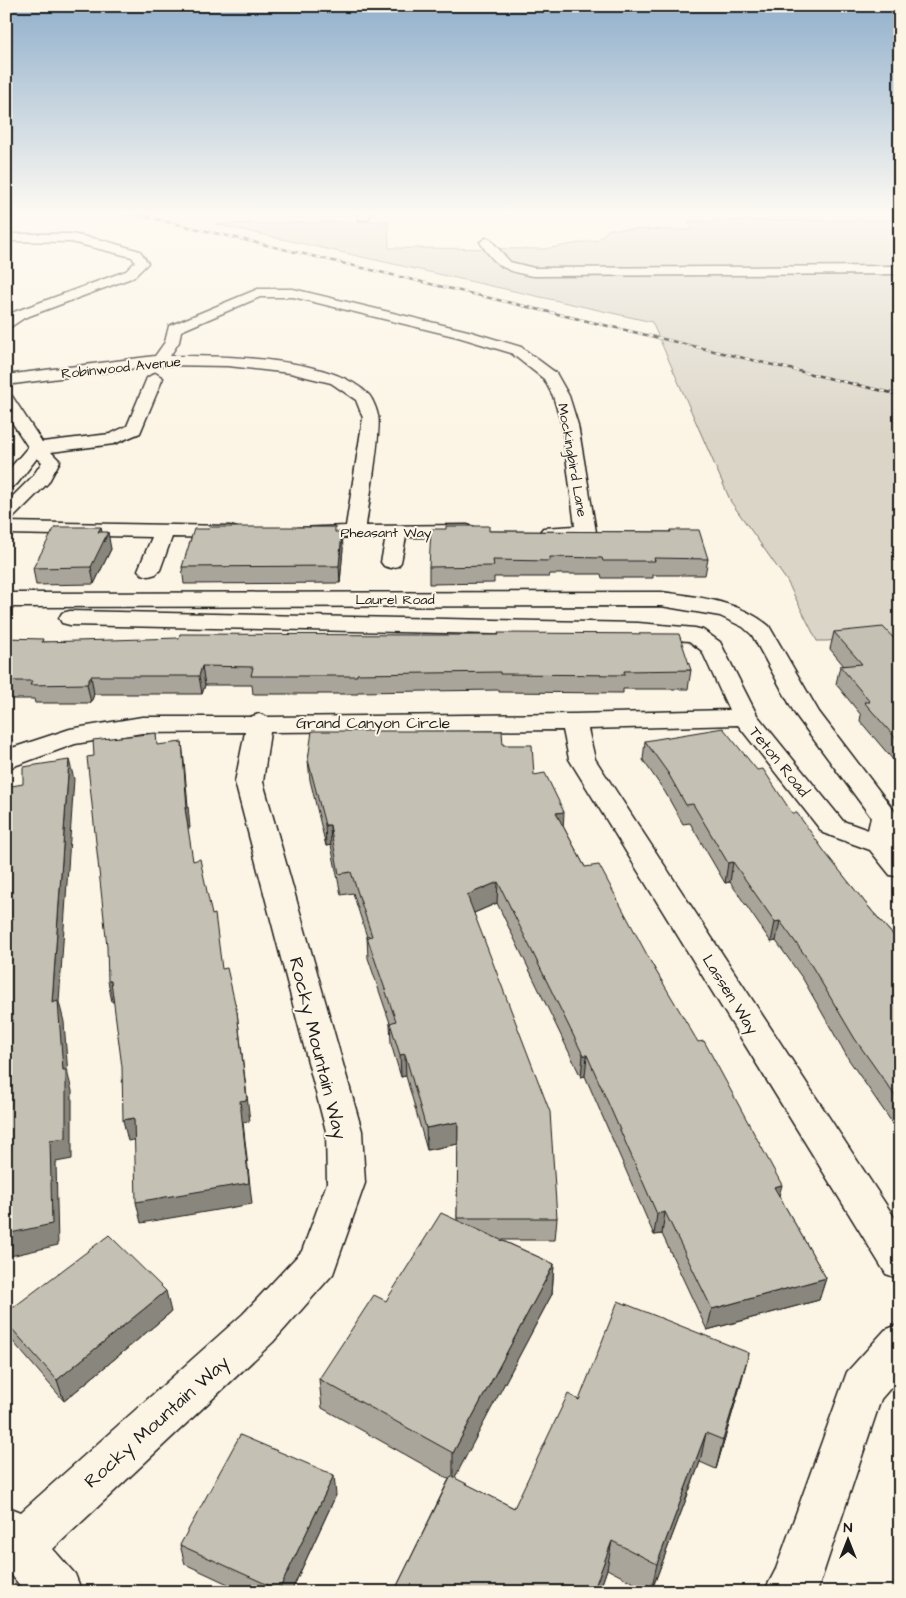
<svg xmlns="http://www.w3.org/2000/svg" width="906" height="1598" font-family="'Architects Daughter',sans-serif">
	<rect width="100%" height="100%" fill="#fcf5e5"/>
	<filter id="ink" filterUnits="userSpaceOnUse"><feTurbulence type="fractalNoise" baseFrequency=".02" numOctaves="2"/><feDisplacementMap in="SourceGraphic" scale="10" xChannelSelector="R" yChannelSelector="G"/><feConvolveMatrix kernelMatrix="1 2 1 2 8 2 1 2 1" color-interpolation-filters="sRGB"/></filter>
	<g filter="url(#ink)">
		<!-- green -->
		<polygon fill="#dbd5c8" stroke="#7c7872" points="900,220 900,636 826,641 817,641 787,581 731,502 652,322 215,224 388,221 389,248 544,249 598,240 609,229 693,230 688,221"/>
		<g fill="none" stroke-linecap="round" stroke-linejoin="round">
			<!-- minor casing -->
			<g stroke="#1c1c1c" stroke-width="3">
				<g id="minor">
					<polygon points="361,211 371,211 368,220 360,220 358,218"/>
					<polygon points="6,234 71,234 102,240 140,251 148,263 134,277 24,318 6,330 6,319 14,312 126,271 135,262 132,257 71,242 6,241"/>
					<path d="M486,238L490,239L510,262L534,268L900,266V274L534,276C505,271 496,267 480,242Z"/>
					<path d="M258,289H293L468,331L521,347L556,373L569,396L578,425L596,532L593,536L586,538L543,536L540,532L543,528L575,526L562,425L553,396L544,379L511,353L458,337L293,297H260L181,331L179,342L170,356C222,356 332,356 369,395C373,400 377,410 378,416C382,428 368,507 366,526L467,525L474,527L477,531L474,535L467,537H406L401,562L398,566L391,568L384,566L381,562L386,537L305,538L298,536L295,532L298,528L346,526L363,418L356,400L331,383L290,373L228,366L160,365L6,385V375L155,356L165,342L169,326Z"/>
					<polygon points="155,373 163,378 140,433 114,444 51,452 60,461 48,483 13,518 6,520 6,503 33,476 42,462 37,458 17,484 6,490 6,473 28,447 6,413 6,394 12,396 42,442 110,434 127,426 147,378"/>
					<polygon points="6,522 230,526 237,528 240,532 237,536 230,538 172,537 160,570 156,574 149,576 142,574 138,570 152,537 6,534"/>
					<path d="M661,592C699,597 739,601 769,626L819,712L899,817L895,843L900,849V877L890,875L870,850L823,833L738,725L588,729L595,759L900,1226V1279L886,1274L569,759L563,730L270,732L263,782L362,1131L365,1183L333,1274L273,1342L53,1549L75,1574L82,1592H25L6,1568V1506L21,1512L243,1314L302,1251L327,1183L326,1131L235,782L245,732L142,733L75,744L6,769V750L70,729L142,717H250L259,714L267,717L574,714L729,710L702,651L689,641L638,637L70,625L62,623L59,618L62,613L70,611L638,623L695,628L703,630L720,642L757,715L843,821L868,830L871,817L795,714L752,635L743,627L720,616L661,606L6,607V593Z"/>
					<polygon points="900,1324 900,1377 881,1399 817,1592 764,1592 776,1569 847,1372 885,1330"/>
				</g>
			</g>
			<!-- minor -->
			<use href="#minor" fill="#fcf5e5" fill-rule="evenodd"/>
			<!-- rail casing -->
			<g stroke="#1c1c1c" stroke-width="2.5">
				<polyline id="rail" points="122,211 900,395"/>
			</g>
			<!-- rail -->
			<use href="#rail" stroke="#fcf5e5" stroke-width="2" stroke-dasharray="5" stroke-linecap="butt"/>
		</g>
		<!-- wall -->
		<g fill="#a9a59a" stroke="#1c1c1c">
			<polygon points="446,529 489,531 670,532 670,530 708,559 705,575 653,575 653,578 602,578 601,574 550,574 549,577 494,577 494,583 429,584 429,567"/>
			<polygon points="102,532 111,549 94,584 36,585 33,568"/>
			<polygon points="336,532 343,548 340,583 184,584 182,567"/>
			<polygon points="834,632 900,645 900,768 860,721 861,715 836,684 840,666 844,666 830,649"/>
			<polygon points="6,638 44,642 691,670 688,689 623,689 623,693 499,692 499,690 358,692 358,694 253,694 252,685 205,685 202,694 94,694 91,703 35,703 34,699 6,699"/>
			<polygon points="645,741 792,813 872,911 900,943 900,1134 849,1060 803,979 776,941 771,942 730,882 725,883 690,823 683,824 665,792 643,760"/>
			<polygon points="503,745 534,775 563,826 585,867 653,966 779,1196 826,1278 819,1300 707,1330 662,1234 654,1235 585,1076 581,1077 497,903 474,913 557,1218 555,1240 501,1240 554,1264 552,1294 454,1478 514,1508 579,1400 741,1383 716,1469 700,1462 651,1592 607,1569 599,1592 398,1592 397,1586 449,1479 322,1408 319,1379 457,1220 458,1144 427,1150 406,1076 401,1077 391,1044 390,1023 368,958 367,937 353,893 341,895 331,845 326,846 310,780 308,760"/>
			<polygon points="171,1312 64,1401 9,1337 6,1330 6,1313"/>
			<polygon points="336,1495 291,1592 245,1592 185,1564 180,1545"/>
		</g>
		<!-- shaded-wall -->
		<g fill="#89867d" stroke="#1c1c1c">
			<polygon points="101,527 104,542 108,532 111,549 94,584 91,567 98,532"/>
			<polygon points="342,532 343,548 340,583 339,566"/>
			<polygon points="202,666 205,685 202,694 199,676"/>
			<polygon points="91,676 94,694 91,703 87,684"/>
			<polygon points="182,742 184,761 190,828 188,828 185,808"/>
			<polygon points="69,760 74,779 59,1002 64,1022 68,1075 72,1091 72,1159 56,1162 58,1245 6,1257 6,1234 50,1140 63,1070 52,1003"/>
			<polygon points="564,812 563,832 556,813"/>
			<polygon points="325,825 330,825 331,845 326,846"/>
			<polygon points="733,862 730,882 725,883 728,863"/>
			<polygon points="498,882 497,903 467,916 467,895"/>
			<polygon points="780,921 776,941 771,942 775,922"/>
			<polygon points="108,981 111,981 116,1001 112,1002"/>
			<polygon points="237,1012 250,1121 243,1122 252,1204 141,1223 136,1202 240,1101"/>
			<polygon points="405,1054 406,1076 401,1077 400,1055"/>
			<polygon points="583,1055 587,1055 585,1076 581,1077"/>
			<polygon points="134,1118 139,1139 128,1141 123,1120"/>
			<polygon points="458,1122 458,1144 427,1150 426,1128"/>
			<polygon points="782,1185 776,1207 774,1187"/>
			<polygon points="665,1212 662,1234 654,1235 657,1214"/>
			<polygon points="554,1264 552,1294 453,1481 453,1453"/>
			<polygon points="826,1278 819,1300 707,1330 712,1309"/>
			<polygon points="166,1291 171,1312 64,1401 57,1380"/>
			<polygon points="749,1353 741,1383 716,1469 723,1440"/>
			<polygon points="706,1433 700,1462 651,1592 657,1564"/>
			<polygon points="334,1475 336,1495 291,1592 280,1592 279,1590"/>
			<polygon points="612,1541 607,1569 599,1592 593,1592"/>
		</g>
		<!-- building -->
		<g fill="#c4c0b3" stroke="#1c1c1c">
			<polygon points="446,526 489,526 489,531 671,532 670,530 699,530 708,559 654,558 655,561 603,561 602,558 550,557 550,561 493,560 494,566 429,567 431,529 446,529"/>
			<polygon points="55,527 101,527 98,532 108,532 91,567 33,568"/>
			<polygon points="210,527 335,527 335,532 342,532 339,566 182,567 194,529 209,529"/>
			<polygon points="883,627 900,645 900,743 864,702 870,702 840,666 862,664 834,632"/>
			<polygon points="498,633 679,634 691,670 624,671 625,675 500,674 500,672 357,674 357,676 251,676 253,667 202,666 199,676 91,676 87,684 30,685 32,681 6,681 6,638 43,639 42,642 179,638 180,634 426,635 499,635"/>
			<polygon points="723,728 757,770 763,769 792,813 797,813 827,855 872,911 900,943 900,1103 855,1039 807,958 780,921 775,922 733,862 728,863 693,804 686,805 668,773 645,741"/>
			<polygon points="312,731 502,731 503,745 532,745 534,775 545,773 564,812 556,813 585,867 599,865 653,966 698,1042 704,1041 782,1185 774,1187 826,1278 712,1309 665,1212 657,1214 587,1055 583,1055 498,882 467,895 550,1112 557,1218 457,1218 458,1122 426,1128 405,1054 400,1055 390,1023 396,1021 367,937 372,936 351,872 339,874 330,825 325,825 308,760"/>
			<polygon points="156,733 157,745 182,742 187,808 185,808 193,861 200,859 212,915 215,914 222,969 227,968 237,1012 247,1100 240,1101 249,1183 136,1202 134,1118 123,1120 122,1067 111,981 108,981 107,947 87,757 94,756 93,740"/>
			<polygon points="69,760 52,1003 58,1001 63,1070 66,1070 66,1138 50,1140 52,1224 6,1234 6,787 23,784 23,767"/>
			<polygon points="441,1213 554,1264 453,1453 319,1379 374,1295 386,1301"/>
			<polygon points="109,1235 166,1291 57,1380 6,1322 6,1313"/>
			<polygon points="618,1301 749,1353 723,1440 706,1433 657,1564 612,1541 593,1592 407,1592 397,1586 451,1476 514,1508 568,1394 579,1400"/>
			<polygon points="240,1435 334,1475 279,1590 180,1545"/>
		</g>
	</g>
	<!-- sky -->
	<linearGradient id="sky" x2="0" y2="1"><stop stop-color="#91b0cc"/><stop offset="0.49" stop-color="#fefaf3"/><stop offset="1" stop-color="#fefaf3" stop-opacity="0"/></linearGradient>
	<rect width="906" height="435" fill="url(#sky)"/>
	<g text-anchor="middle" stroke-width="4" stroke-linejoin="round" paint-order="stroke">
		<!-- far-street labels -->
		<g font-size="14" fill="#1c1c1c" stroke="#fcf5e5">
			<text transform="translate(121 367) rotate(-6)" y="5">Robinwood Avenue</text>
			<text transform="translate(573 460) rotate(80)" y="5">Mockingbird Lane</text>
			<text x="386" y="537">Pheasant Way</text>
			<text x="395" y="604">Laurel Road</text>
		</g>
		<!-- street labels -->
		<g font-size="16" fill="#1c1c1c" stroke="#fcf5e5">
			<text x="373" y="728">Grand Canyon Circle</text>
			<text transform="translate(780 761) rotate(51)" y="6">Teton Road</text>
			<text transform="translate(731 994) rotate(58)" y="6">Lassen Way</text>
		</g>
		<!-- near-street labels -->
		<g font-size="19" fill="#1c1c1c" stroke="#fcf5e5">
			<text transform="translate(319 1048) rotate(76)" y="7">Rocky Mountain Way</text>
			<text transform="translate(156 1421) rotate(-42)" y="7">Rocky Mountain Way</text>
		</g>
	</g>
	<!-- margin -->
	<rect width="906" height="1598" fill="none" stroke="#fcf5e5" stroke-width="25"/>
	<rect x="12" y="12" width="881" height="1573" fill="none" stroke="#1c1c1c" stroke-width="2" filter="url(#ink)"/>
	<!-- north arrow -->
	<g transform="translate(848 1540)" stroke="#fcf5e5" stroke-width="4" paint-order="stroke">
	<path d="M0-4L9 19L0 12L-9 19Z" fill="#1c1c1c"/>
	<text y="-8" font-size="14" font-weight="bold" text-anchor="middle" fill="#1c1c1c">N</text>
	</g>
</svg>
